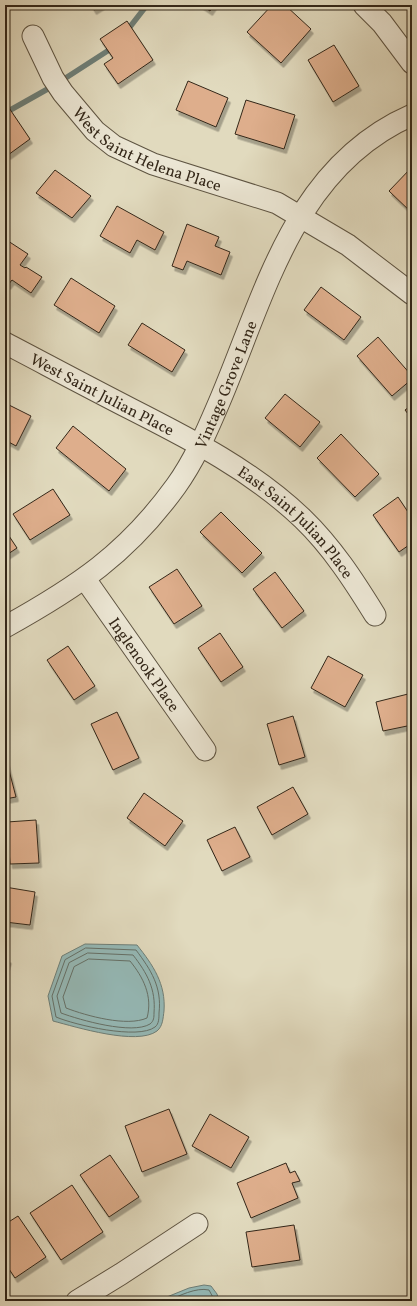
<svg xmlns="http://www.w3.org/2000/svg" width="417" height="1306" font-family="Vollkorn,serif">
	<defs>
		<filter id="shadow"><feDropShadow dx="2.5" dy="4.5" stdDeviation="0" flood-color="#0004"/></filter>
	</defs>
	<rect width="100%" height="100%" fill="#e1dabe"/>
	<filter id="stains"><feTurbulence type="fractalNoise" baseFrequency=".005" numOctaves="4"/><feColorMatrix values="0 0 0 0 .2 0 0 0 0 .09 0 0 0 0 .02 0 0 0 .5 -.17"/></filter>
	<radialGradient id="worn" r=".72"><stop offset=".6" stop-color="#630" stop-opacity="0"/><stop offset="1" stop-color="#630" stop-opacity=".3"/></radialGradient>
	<!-- water -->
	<g fill="#95bab8" stroke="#6e7f78">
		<path d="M85,944L137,945C153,965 166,984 164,1011C163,1018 163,1026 157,1031C137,1046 76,1027 53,1021L48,996L62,956Z"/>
		<polygon points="204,1285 211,1286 217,1294 219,1301 157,1301 189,1288"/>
	</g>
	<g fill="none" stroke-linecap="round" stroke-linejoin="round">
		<!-- shore -->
		<g stroke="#647068" stroke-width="1">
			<path d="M86,948L136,950C151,970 162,987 159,1013C159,1018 159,1024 155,1027C138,1040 75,1025 56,1017L52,996L65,960Z"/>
			<path d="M88,953L133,955C147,973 156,989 154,1013C154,1017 154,1021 150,1024C132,1035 80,1020 61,1013L57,996L69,963Z"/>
			<path d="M89,959L130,961C143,977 153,996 147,1018C127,1027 87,1016 66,1008L63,997L74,967Z"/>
			<path d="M167,1301C179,1296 196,1287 209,1290L215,1301"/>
		</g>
		<!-- stream -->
		<g stroke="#6e7f78" stroke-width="5.5">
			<polyline points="126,32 147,5"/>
			<polyline points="61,81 109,50 113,46"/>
			<polyline points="5,113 53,86"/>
		</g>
	</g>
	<!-- building -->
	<g fill="#deae8c" stroke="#332719" filter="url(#shadow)">
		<polygon points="91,5 102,5 94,10"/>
		<polygon points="201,5 214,5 210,11"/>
		<polygon points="272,5 285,5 311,29 281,63 247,32"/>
		<polygon points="127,21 153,60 118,84 104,64 113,58 100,39"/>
		<polygon points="334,45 359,86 333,102 308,60"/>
		<polygon points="188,81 228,98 216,127 176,110"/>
		<polygon points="246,100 295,115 284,149 235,134"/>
		<polygon points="5,102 30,139 8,155 5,151"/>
		<polygon points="412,167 412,213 389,191"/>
		<polygon points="55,170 91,196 72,218 36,193"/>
		<polygon points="117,206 164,232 155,250 137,240 130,253 100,236"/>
		<polygon points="187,224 219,237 215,246 230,252 221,275 187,261 183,270 172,266"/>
		<polygon points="5,239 28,254 20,265 25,268 26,267 42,277 31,293 12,280 8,285 5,283"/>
		<polygon points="71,278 115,306 99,333 54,305"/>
		<polygon points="321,287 361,317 344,340 304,310"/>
		<polygon points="142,323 185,350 172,372 128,345"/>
		<polygon points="378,337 412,376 412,379 392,396 357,356"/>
		<polygon points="285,394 320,422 300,447 265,418"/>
		<polygon points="5,403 31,416 16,446 5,440"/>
		<polygon points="412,405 412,419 405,410"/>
		<polygon points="73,426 126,469 109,491 56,448"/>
		<polygon points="341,434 379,474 355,497 317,458"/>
		<polygon points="53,489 70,515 30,540 13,514"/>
		<polygon points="398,497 412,518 412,543 399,552 373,515"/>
		<polygon points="221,512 262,553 242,573 200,532"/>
		<polygon points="5,530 17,548 5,556"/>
		<polygon points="177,569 202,606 174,624 149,587"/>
		<polygon points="275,572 304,611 282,628 253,589"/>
		<polygon points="220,633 243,667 221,682 198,648"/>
		<polygon points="68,646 95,686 74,700 47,660"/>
		<polygon points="328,656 363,675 345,707 311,688"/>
		<polygon points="412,693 412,725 383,731 376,702"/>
		<polygon points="117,712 139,758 113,770 91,724"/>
		<polygon points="293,716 305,757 279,765 267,724"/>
		<polygon points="5,755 16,797 5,799"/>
		<polygon points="293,787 308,814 272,835 257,807"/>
		<polygon points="144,793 183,821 165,846 127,818"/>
		<polygon points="36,820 39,863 10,864 7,822"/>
		<polygon points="235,827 250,857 222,871 207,840"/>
		<polygon points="5,887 35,892 30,925 5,922"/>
		<polygon points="5,957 9,959 5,971"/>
		<polygon points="169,1109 187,1154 142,1172 125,1126"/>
		<polygon points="210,1114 249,1137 231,1168 192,1146"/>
		<polygon points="110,1155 139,1197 109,1217 80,1175"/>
		<polygon points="286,1163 290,1173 295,1171 300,1181 292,1183 298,1198 251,1218 237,1183"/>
		<polygon points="72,1185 103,1232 61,1260 30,1213"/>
		<polygon points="18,1216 46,1257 15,1278 5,1263 5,1220 7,1223"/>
		<polygon points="294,1225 300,1260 252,1267 246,1232"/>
	</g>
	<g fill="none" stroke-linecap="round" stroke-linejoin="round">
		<!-- minor casing -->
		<g stroke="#5e5442" stroke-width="23">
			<g id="minor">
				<polyline points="364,5 382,23 412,63"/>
				<path id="s1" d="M33,36L53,78L63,93L95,131L114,146L153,164L277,203L348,245L412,294"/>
				<path id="s2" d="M5,343C47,365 88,387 131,409C192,440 253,471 303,519C332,547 354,581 375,615"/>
				<path id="s3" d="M85,579L205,750"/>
				<path id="s4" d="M5,627C77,587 127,554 176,486C194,461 206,433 218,405C265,296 293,167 412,115"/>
				<polyline points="77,1301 121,1274 197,1224"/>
			</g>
		</g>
		<!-- minor -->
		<use href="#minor" stroke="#ece7d5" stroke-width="21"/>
	</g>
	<g text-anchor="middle" stroke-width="4" stroke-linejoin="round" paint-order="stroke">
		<!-- street labels -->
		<g font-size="16" fill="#332719" stroke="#ece7d5">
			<text dy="6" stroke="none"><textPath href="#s1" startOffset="169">West Saint Helena Place</textPath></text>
			<text dy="6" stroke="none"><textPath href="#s4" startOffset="337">Vintage Grove Lane</textPath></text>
			<text dy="6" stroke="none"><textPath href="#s2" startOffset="110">West Saint Julian Place</textPath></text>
			<text dy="6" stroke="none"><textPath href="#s2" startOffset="344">East Saint Julian Place</textPath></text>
			<text dy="6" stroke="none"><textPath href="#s3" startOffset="104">Inglenook Place</textPath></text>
		</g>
	</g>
	<!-- margin -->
	<rect width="417" height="1306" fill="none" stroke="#e1dabe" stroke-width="20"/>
	<rect x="6" y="6" width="405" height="1294" fill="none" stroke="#332719" stroke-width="2"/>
	<rect x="10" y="10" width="397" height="1286" fill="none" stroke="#332719"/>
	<rect width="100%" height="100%" filter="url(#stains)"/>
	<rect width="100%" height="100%" fill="url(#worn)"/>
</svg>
